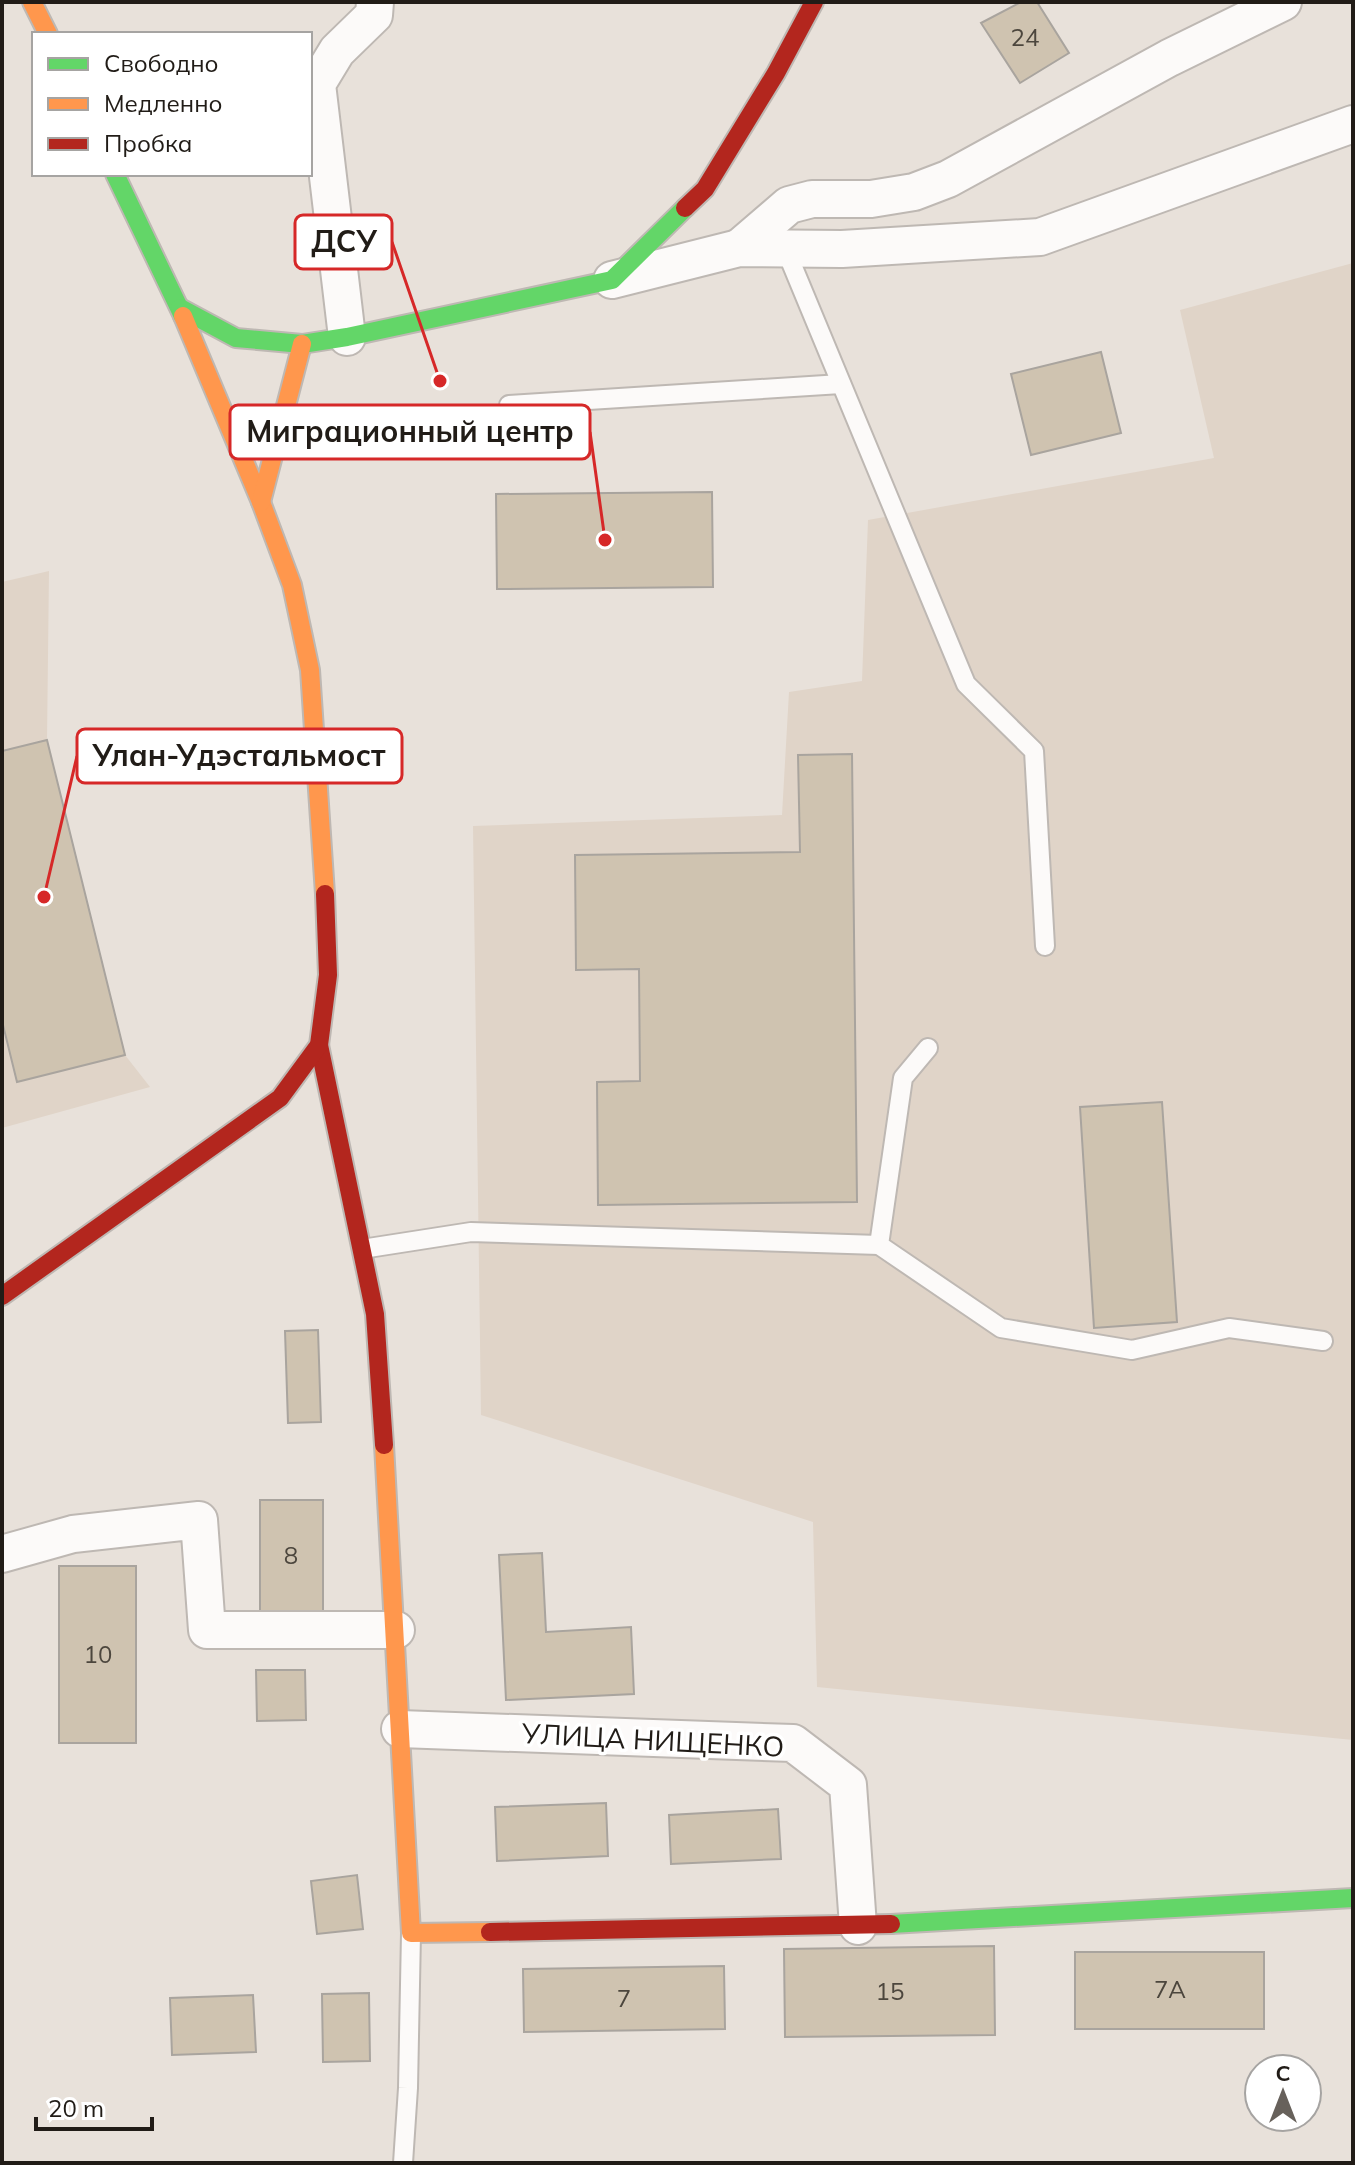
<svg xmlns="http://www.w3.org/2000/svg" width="1355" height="2165" font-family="Mulish,sans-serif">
	<rect width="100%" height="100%" fill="#e8e1da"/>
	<!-- industrial -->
	<g fill="#e0d4c8">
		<polygon points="1353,263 1353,1740 817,1687 813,1522 481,1415 473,826 782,815 789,692 862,681 868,520 1214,458 1180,310"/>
		<polygon points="49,571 47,740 125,1055 150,1087 2,1128 2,582"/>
	</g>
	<!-- building -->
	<g fill="#cfc3b0" stroke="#a9a49e" stroke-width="2">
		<polygon points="1021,2 1037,2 1069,53 1020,83 981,23"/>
		<polygon points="1101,352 1121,433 1031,455 1011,374"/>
		<polygon points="712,492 713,587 497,589 496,494"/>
		<polygon points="47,740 125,1055 17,1082 2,1021 2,751"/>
		<polygon points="852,754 857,1202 598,1205 597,1082 640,1081 639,969 576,970 575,855 800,852 798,755"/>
		<polygon points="1162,1102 1177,1322 1094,1328 1080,1107"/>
		<polygon points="318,1330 321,1422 288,1423 285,1331"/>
		<rect x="260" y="1500" width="63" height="112"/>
		<polygon points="542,1553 546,1632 631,1627 634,1694 506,1700 499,1555"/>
		<rect x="59" y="1566" width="77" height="177"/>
		<polygon points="256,1670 305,1670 306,1720 257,1721"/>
		<polygon points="606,1803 608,1856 497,1861 495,1807"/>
		<polygon points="778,1809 781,1859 671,1864 669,1815"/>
		<polygon points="357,1875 363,1929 317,1934 311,1881"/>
		<polygon points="994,1946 995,2035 785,2037 784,1949"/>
		<rect x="1075" y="1952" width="189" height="77"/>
		<polygon points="724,1966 725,2029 524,2032 523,1969"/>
		<polygon points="369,1993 370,2061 323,2062 322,1994"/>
		<polygon points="253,1995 256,2052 172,2055 170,1998"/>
	</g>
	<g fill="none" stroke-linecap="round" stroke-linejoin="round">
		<!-- lane casing -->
		<g stroke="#beb8b3" stroke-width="22">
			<g id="lane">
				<polyline points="785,248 966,684 1034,751 1045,946"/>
				<polyline points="509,405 841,384"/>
				<polyline points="928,1048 903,1078 879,1245 1001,1328 1132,1350 1229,1328 1323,1341"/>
				<polyline points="362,1249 471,1232 879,1245"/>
				<polyline points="403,2163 408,2088 411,1933"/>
			</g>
		</g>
		<!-- street casing -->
		<g stroke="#beb8b3" stroke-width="40">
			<g id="street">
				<polyline points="739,248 789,205 812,199 871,199 914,192 948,179 1169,58 1283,2"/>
				<polyline points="612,280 739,248 842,249 1040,237 1353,124"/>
				<polyline points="347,337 317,84 337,51 374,15 375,2"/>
				<polyline points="2,1554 73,1534 199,1520 207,1630 396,1630"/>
				<polyline points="400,1729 793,1743 848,1785 858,1926"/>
			</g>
		</g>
		<!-- fast casing -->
		<g stroke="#beb8b3" stroke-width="22">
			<g id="fast">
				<polyline points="115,174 183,316"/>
				<polyline points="180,308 236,338 302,344 347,337 612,280 685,208"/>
				<polyline points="891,1924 1353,1898"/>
			</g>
		</g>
		<!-- slow casing -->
		<g stroke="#beb8b3" stroke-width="22">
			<g id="slow">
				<polyline points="32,2 48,34"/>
				<polyline points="183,316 261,502 292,585 310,670 325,894"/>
				<polyline points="261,502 302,344"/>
				<polyline points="384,1445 411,1933 490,1932"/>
			</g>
		</g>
		<!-- jam casing -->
		<g stroke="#beb8b3" stroke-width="22">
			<g id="jam">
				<polyline points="685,208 705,189 776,73 814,2"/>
				<polyline points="319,1045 375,1314 384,1445"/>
				<polyline points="2,1296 280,1098 319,1045 328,975 325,894"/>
				<polyline points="490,1932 891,1924"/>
			</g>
		</g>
		<!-- lane -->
		<use href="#lane" stroke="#fcfaf9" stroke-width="18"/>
		<!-- street -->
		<use href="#street" stroke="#fcfaf9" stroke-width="36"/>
		<!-- fast -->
		<use href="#fast" stroke="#63d668" stroke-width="18"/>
		<!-- slow -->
		<use href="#slow" stroke="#ff974d" stroke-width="18"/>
		<!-- jam -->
		<use href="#jam" stroke="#b3261e" stroke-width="18"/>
	</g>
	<g text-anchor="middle" stroke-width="7" stroke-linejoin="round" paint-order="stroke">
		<!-- number labels -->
		<g font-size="24" fill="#4c463d">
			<text x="1025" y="46">24</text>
			<text x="291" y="1564">8</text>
			<text x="98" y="1663">10</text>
			<text x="1170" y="1998">7А</text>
			<text x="890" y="2000">15</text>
			<text x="624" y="2007">7</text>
		</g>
		<!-- street labels -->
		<g font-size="28" fill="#211c17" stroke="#fff">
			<text transform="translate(653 1740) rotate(3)" y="10">УЛИЦА НИЩЕНКО</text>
		</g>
	</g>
	<!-- callouts -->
	<path fill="none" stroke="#d62828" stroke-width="3" d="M440 381L392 242M605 540L590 432M44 897L77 756"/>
	<g fill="#d62828" stroke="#fff" stroke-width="3">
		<circle cx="440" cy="381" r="8"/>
		<circle cx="605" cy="540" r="8"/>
		<circle cx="44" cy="897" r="8"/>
	</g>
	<g fill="#fff" stroke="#d62828" stroke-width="3">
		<rect x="295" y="215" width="97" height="54" rx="8"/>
		<rect x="230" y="405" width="360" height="54" rx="8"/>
		<rect x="77" y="729" width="325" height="54" rx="8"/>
	</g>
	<g font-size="30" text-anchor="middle" font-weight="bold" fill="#211c17">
		<text x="344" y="252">ДСУ</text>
		<text x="410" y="442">Миграционный центр</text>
		<text x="239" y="766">Улан-Удэстальмост</text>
	</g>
	<!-- border -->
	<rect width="1355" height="2165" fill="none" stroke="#211c17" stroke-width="8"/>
	<!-- legend -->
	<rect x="32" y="32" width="280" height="144" fill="#ffffff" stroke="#a6a4a2" stroke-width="2"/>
	<rect x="48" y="58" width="40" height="12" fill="#63d668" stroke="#a6a4a2" stroke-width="2"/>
	<text x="104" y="72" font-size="24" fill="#211c17">Свободно</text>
	<rect x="48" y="98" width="40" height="12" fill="#ff974d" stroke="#a6a4a2" stroke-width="2"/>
	<text x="104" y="112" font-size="24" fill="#211c17">Медленно</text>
	<rect x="48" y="138" width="40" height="12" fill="#b3261e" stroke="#a6a4a2" stroke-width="2"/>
	<text x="104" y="152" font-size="24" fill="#211c17">Пробка</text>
	<!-- north arrow -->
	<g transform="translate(1283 2093)"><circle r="38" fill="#ffffff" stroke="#a6a4a2" stroke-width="2"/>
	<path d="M0-6L14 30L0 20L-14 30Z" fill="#67615b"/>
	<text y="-12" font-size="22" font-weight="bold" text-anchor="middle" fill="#211c17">С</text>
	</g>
	<!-- scale -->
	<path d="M36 2117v12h116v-12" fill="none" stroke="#211c17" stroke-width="4"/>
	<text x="48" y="2117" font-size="24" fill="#211c17" stroke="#ffffff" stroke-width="6" paint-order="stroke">20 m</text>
</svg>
